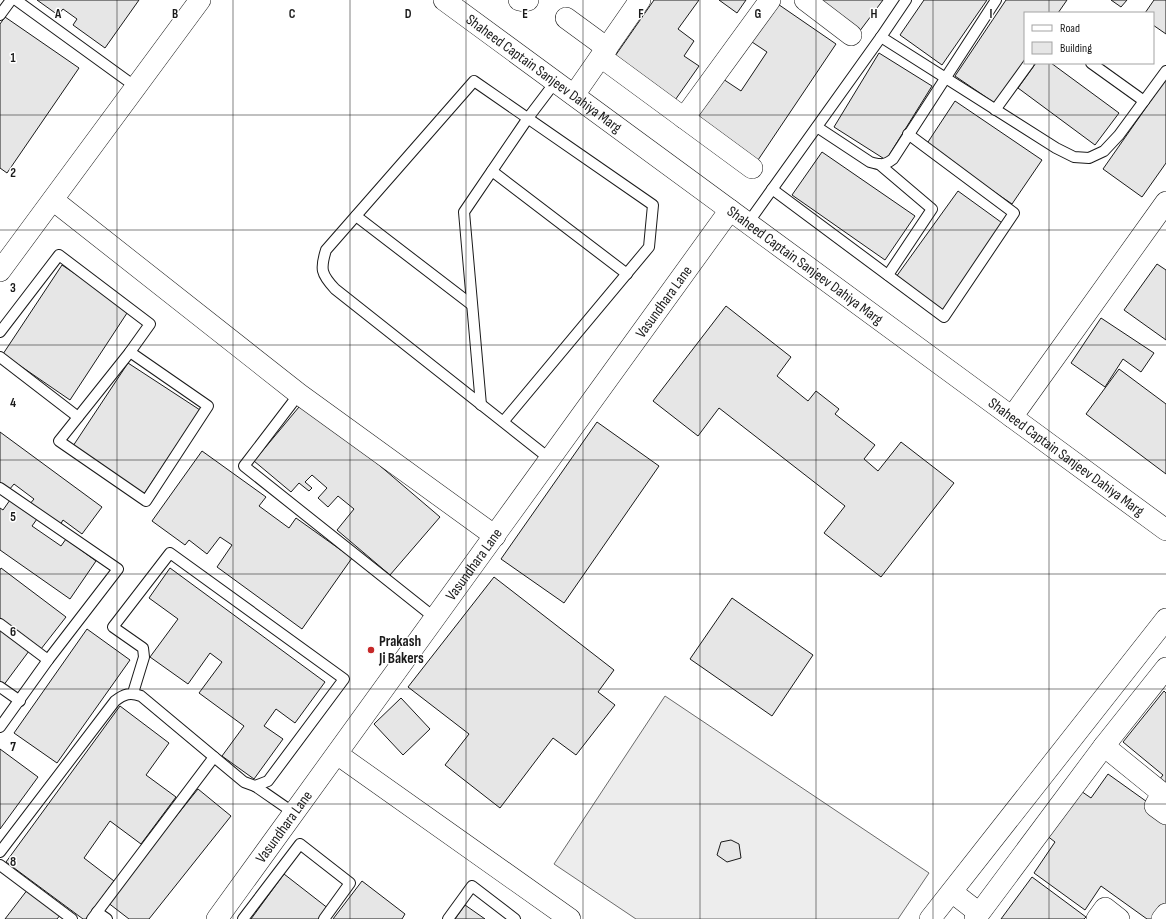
<svg xmlns="http://www.w3.org/2000/svg" width="1166" height="919" font-family="'Sofia Sans Condensed',sans-serif">
	<rect width="100%" height="100%" fill="#fff"/>
	<!-- built -->
	<polygon fill="#ededed" stroke="#6a6a6a" points="665,696 929,873 898,919 636,919 554,864"/>
	<!-- building -->
	<g fill="#e6e6e6" stroke="#1a1a1a">
		<polygon points="37,0 139,0 105,48 73,25 77,19 63,9 58,15"/>
		<polygon points="654,0 699,0 678,29 694,41 684,56 699,66 673,103 613,59"/>
		<polygon points="719,0 746,0 737,13"/>
		<polygon points="772,0 836,44 756,163 691,119 720,77 741,91 767,52 746,38"/>
		<polygon points="818,0 883,0 859,32"/>
		<polygon points="924,0 987,0 942,65 900,35"/>
		<polygon points="1006,0 1067,0 1058,13 1025,13 1025,62 996,104 955,76"/>
		<polygon points="1111,0 1127,0 1121,7"/>
		<polygon points="1154,0 1166,0 1166,34 1153,25 1153,13 1145,13"/>
		<polygon points="5,17 79,68 7,173 0,168 0,24"/>
		<polygon points="879,53 932,86 886,160 834,127"/>
		<polygon points="1036,63 1051,63 1119,113 1095,145 1018,88"/>
		<polygon points="1166,79 1166,163 1142,197 1103,169"/>
		<polygon points="955,101 1042,160 1012,204 926,145"/>
		<polygon points="822,152 915,216 885,260 792,195"/>
		<polygon points="958,191 1005,225 943,311 896,277"/>
		<polygon points="1157,264 1166,270 1166,340 1124,310"/>
		<polygon points="62,265 129,310 70,400 3,354"/>
		<polygon points="726,306 791,357 777,376 808,401 816,391 839,409 835,414 875,445 864,459 878,471 901,442 954,483 881,577 824,533 845,506 719,408 698,436 653,401"/>
		<polygon points="1101,318 1154,353 1141,372 1123,359 1105,387 1071,363"/>
		<polygon points="128,363 200,410 144,494 73,446"/>
		<polygon points="1119,369 1166,404 1166,474 1086,414"/>
		<polygon points="304,401 440,517 390,575 337,530 354,509 338,496 328,507 318,498 327,488 312,475 305,482 312,488 309,491 299,483 291,492 254,461"/>
		<polygon points="597,422 659,466 564,603 501,559"/>
		<polygon points="0,432 102,507 82,534 63,520 59,527 29,505 34,499 14,484 9,490 0,483"/>
		<polygon points="202,451 266,497 259,506 289,528 296,518 352,558 302,629 217,567 232,545 220,537 207,554 189,540 185,545 152,521"/>
		<polygon points="10,500 37,519 32,526 61,546 66,539 96,561 70,599 0,550 0,508 3,510"/>
		<polygon points="1,568 66,617 41,649 0,618 0,570"/>
		<polygon points="170,568 325,682 295,723 276,709 264,726 283,739 254,779 222,756 244,726 199,693 222,662 210,653 188,684 150,657 178,619 149,598"/>
		<polygon points="494,577 614,670 598,692 615,705 576,755 553,738 500,808 445,765 469,734 408,687"/>
		<polygon points="732,598 813,655 772,716 690,659"/>
		<polygon points="87,629 130,660 57,763 14,733"/>
		<polygon points="0,630 29,651 3,686 0,684"/>
		<polygon points="1164,691 1166,693 1166,796 1154,786 1163,775 1123,742"/>
		<polygon points="401,698 430,729 403,755 374,724"/>
		<polygon points="120,706 169,743 146,775 176,797 141,844 110,821 84,858 114,881 86,919 83,919 6,862"/>
		<polygon points="0,749 38,777 0,829"/>
		<polygon points="1108,774 1164,814 1166,822 1166,908 1159,919 1147,919 1101,886 1085,910 1034,873 1055,842 1046,835 1078,789 1091,798"/>
		<polygon points="198,789 231,816 149,919 129,919 107,902"/>
		<polygon points="731,840 739,844 741,858 727,862 717,855 721,842"/>
		<polygon points="284,874 329,909 321,919 251,919"/>
		<polygon points="1032,877 1086,917 1084,919 1001,919"/>
		<polygon points="362,881 405,914 402,919 333,919"/>
		<polygon points="28,889 61,914 57,919 5,919"/>
		<polygon points="465,905 485,919 455,919"/>
	</g>
	<g fill="none" stroke-linecap="round" stroke-linejoin="round">
		<!-- service casing -->
		<g stroke="#1a1a1a" stroke-width="12">
			<g id="service">
				<polyline points="16,0 136,87"/>
				<polyline points="0,15 11,0"/>
				<polyline points="881,37 1056,148 1074,157 1089,158 1104,151 1119,135 1166,71"/>
				<polyline points="1091,63 1144,101"/>
				<polyline points="995,110 1029,63"/>
				<path d="M817,127L870,162C880,165 884,166 893,159L996,0"/>
				<polyline points="879,164 932,209 888,275"/>
				<polyline points="492,171 627,274"/>
				<polyline points="772,189 944,317 1014,213 908,134"/>
				<polyline points="356,216 472,305"/>
				<polyline points="748,223 881,37 906,0"/>
				<polyline points="0,332 59,255 150,324 130,352"/>
				<polygon points="130,352 208,406 146,501 59,441"/>
				<polyline points="0,357 78,417"/>
				<polyline points="299,394 244,466 435,618"/>
				<polyline points="481,405 464,212 528,118 556,81"/>
				<path d="M503,422L649,247L653,205L474,81L326,250C320,269 321,274 335,289L550,459"/>
				<polyline points="0,488 118,569 48,660 0,727"/>
				<polyline points="0,624 48,660"/>
				<polyline points="0,687 20,701"/>
				<polyline points="255,786 294,813"/>
				<path d="M0,852L115,701C124,694 130,692 141,696L244,782L255,786L268,781L344,679L170,553L113,627L143,648L144,657L133,693"/>
				<polyline points="0,865 72,919"/>
				<polyline points="97,912 107,919"/>
				<polyline points="92,919 214,757"/>
				<polyline points="243,919 300,844 350,883 324,919"/>
				<polyline points="448,919 472,886 515,919"/>
			</g>
		</g>
		<!-- minor casing -->
		<g stroke="#1a1a1a" stroke-width="22">
			<g id="minor">
				<path id="s1" d="M444,0L1166,530"/>
				<polyline points="519,0 524,1 528,0"/>
				<polyline points="805,0 851,35"/>
				<polyline points="566,18 607,48"/>
				<polyline points="601,57 752,168"/>
				<polyline points="574,95 640,0"/>
				<polyline points="684,118 770,0"/>
				<polyline points="53,200 299,394 495,536"/>
				<polyline points="0,271 200,0"/>
				<polyline points="1012,417 1166,202"/>
				<polyline points="1104,746 1162,793 1155,806 1166,814"/>
				<polyline points="337,754 570,919"/>
				<polyline points="952,892 979,913"/>
				<path id="s2" d="M217,919L730,210"/>
				<polyline points="930,919 1166,619"/>
				<polyline points="975,919 1104,746 1166,668"/>
				<polyline points="1097,919 1105,908 1119,919"/>
				<polyline points="1162,919 1166,914"/>
			</g>
		</g>
		<!-- service -->
		<use href="#service" stroke="#fff" stroke-width="10"/>
		<!-- minor -->
		<use href="#minor" stroke="#fff" stroke-width="21"/>
	</g>
	<!-- grid -->
	<path fill="none" stroke="#1a1a1a" stroke-width="1" stroke-opacity="0.55" d="M117,0V919M233,0V919M350,0V919M466,0V919M583,0V919M700,0V919M816,0V919M933,0V919M1049,0V13M1049,63V919M0,115H1166M0,230H1166M0,345H1166M0,460H1166M0,574H1166M0,689H1166M0,804H1166"/>
	<!-- markers -->
	<circle fill="#c62828" stroke="#fff" stroke-width="1.5" cx="371" cy="650" r="4"/>
	<g text-anchor="middle" stroke-width="3" stroke-linejoin="round" paint-order="stroke">
		<!-- street labels -->
		<g font-size="15" fill="#1a1a1a" stroke="#fff">
			<text dy="5" stroke="none"><textPath href="#s1" startOffset="124">Shaheed Captain Sanjeev Dahiya Marg</textPath></text>
			<text dy="5" stroke="none"><textPath href="#s1" startOffset="448">Shaheed Captain Sanjeev Dahiya Marg</textPath></text>
			<text dy="5" stroke="none"><textPath href="#s2" startOffset="762">Vasundhara Lane</textPath></text>
			<text dy="5" stroke="none"><textPath href="#s1" startOffset="772">Shaheed Captain Sanjeev Dahiya Marg</textPath></text>
			<text dy="5" stroke="none"><textPath href="#s2" startOffset="438">Vasundhara Lane</textPath></text>
			<text dy="5" stroke="none"><textPath href="#s2" startOffset="114">Vasundhara Lane</textPath></text>
		</g>
		<!-- poi labels -->
		<g font-size="15" font-weight="bold" fill="#1a1a1a" stroke="#fff" text-anchor="start">
			<text x="379" y="646">Prakash<tspan x="379" dy="17">Ji Bakers</tspan></text>
		</g>
	</g>
	<g font-size="13" text-anchor="middle" font-weight="bold" fill="#1a1a1a" stroke="#fff" stroke-width="3" stroke-linejoin="round" paint-order="stroke">
		<text x="58" y="18">A</text>
		<text x="175" y="18">B</text>
		<text x="292" y="18">C</text>
		<text x="408" y="18">D</text>
		<text x="525" y="18">E</text>
		<text x="641" y="18">F</text>
		<text x="758" y="18">G</text>
		<text x="874" y="18">H</text>
		<text x="991" y="18">I</text>
		<text x="13" y="62">1</text>
		<text x="13" y="177">2</text>
		<text x="13" y="292">3</text>
		<text x="13" y="407">4</text>
		<text x="13" y="521">5</text>
		<text x="13" y="636">6</text>
		<text x="13" y="751">7</text>
		<text x="13" y="866">8</text>
	</g>
	<!-- legend -->
	<rect x="1024" y="12" width="130" height="52" fill="#ffffff" stroke="#a3a3a3"/>
	<rect x="1032" y="25" width="20" height="6" fill="#ffffff" stroke="#a3a3a3"/>
	<text x="1060" y="32" font-size="12" fill="#1a1a1a">Road</text>
	<rect x="1032" y="42" width="20" height="12" fill="#e6e6e6" stroke="#a3a3a3"/>
	<text x="1060" y="52" font-size="12" fill="#1a1a1a">Building</text>
</svg>
